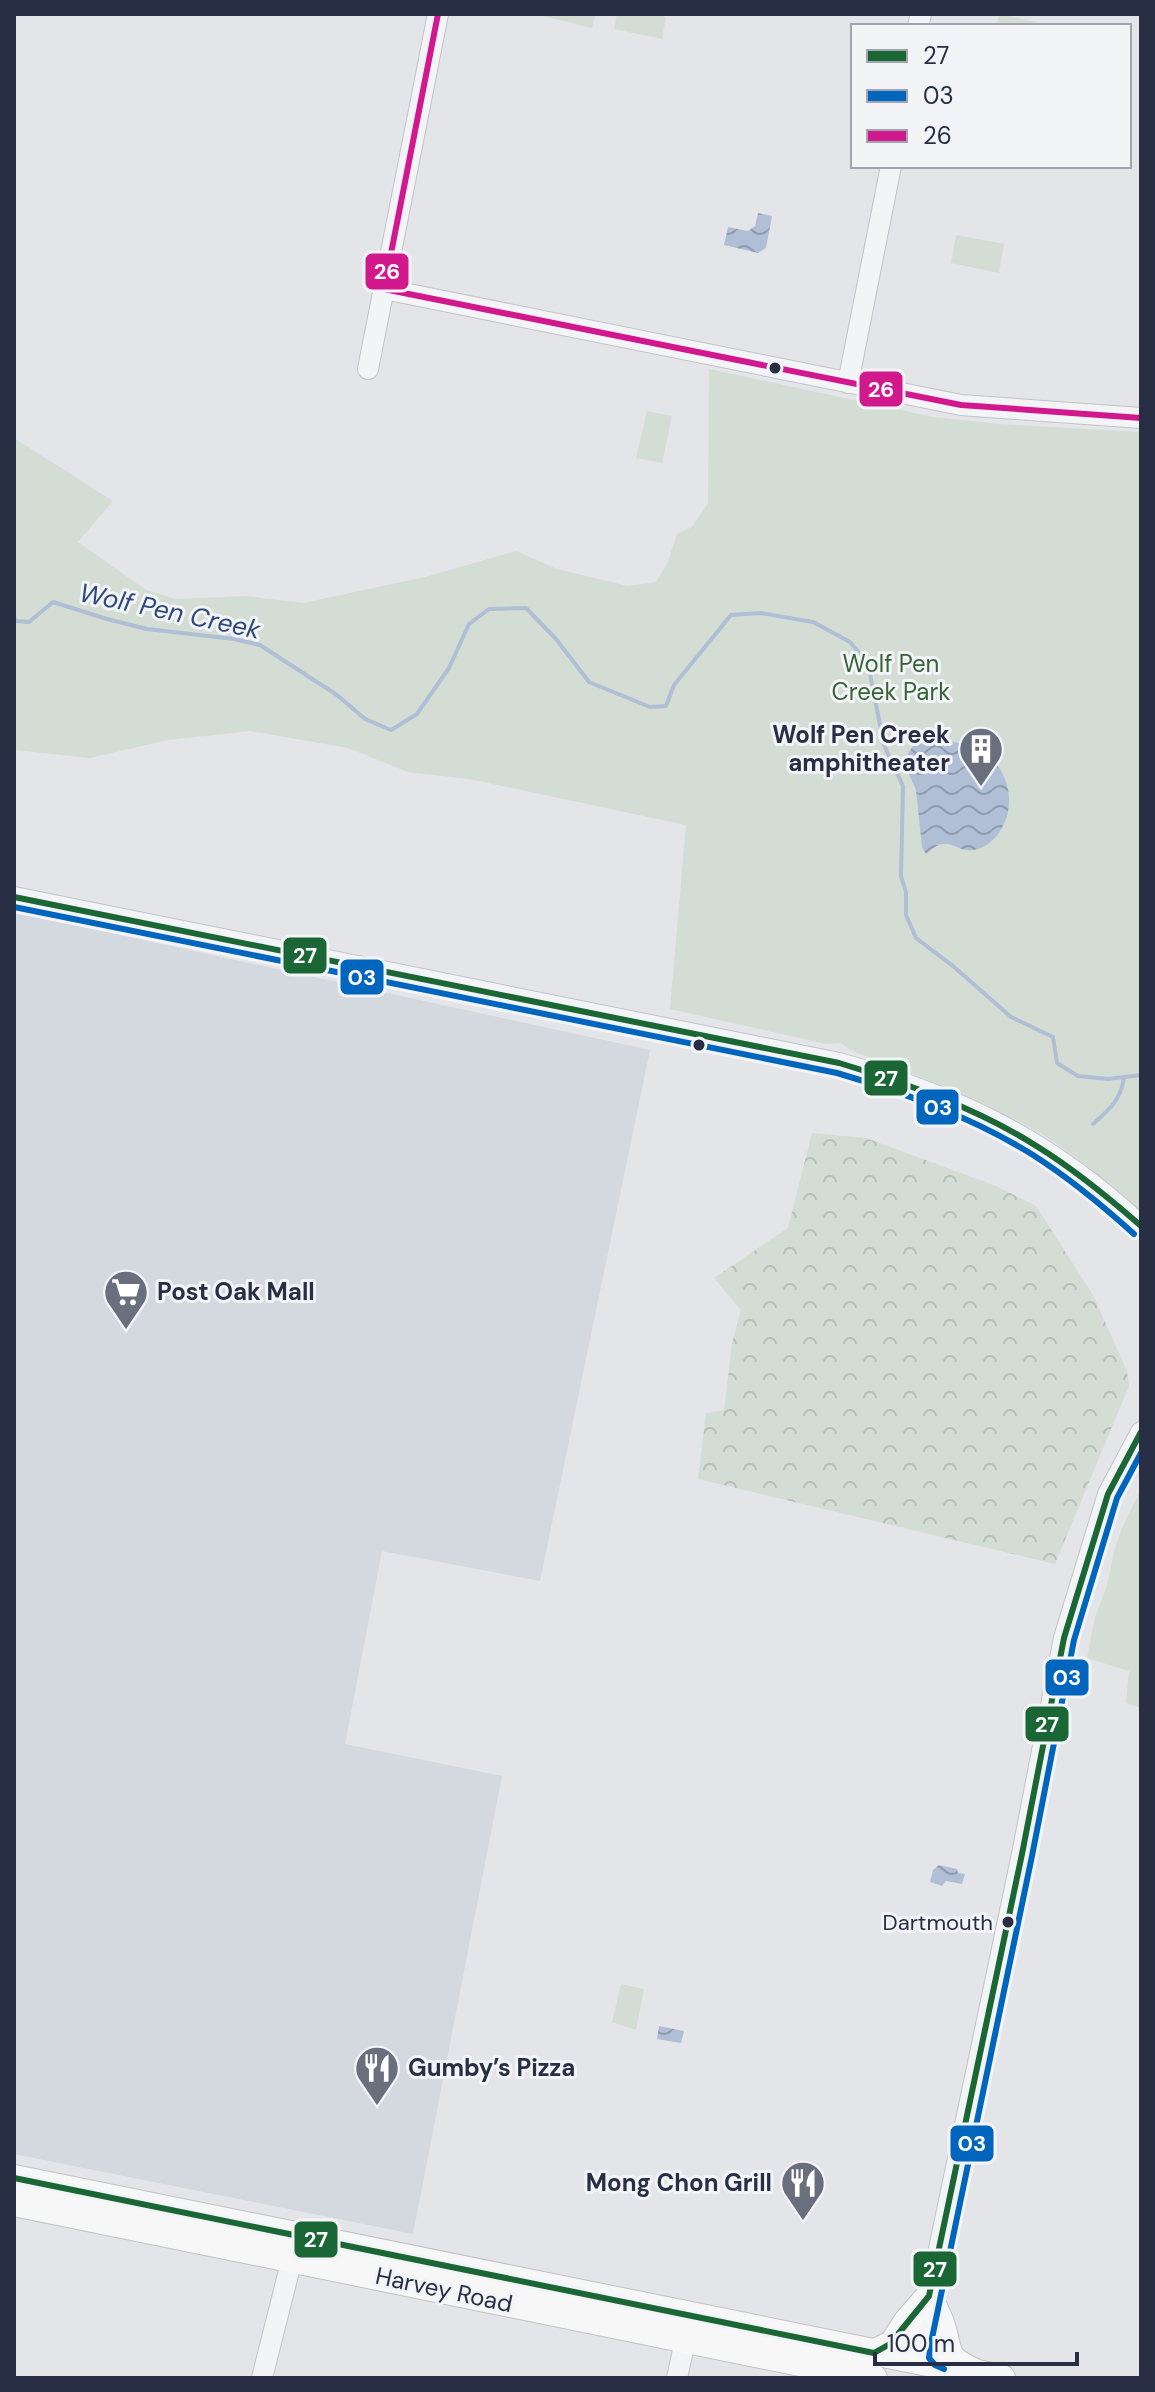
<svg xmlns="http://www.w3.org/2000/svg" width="1155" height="2392" font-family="'DM Sans',sans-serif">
	<defs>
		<pattern id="forest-crowns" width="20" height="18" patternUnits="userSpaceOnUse" patternTransform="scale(2)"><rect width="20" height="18" fill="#d3ddd4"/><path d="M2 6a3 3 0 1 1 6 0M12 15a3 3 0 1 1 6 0" fill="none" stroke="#b5beb7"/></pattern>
		<pattern id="water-waves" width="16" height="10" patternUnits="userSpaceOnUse" patternTransform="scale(2)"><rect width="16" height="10" fill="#b0bed6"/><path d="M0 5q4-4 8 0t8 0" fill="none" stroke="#8f9baf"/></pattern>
	</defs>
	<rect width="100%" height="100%" fill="#e4e5e9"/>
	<!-- built -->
	<polygon fill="#d4d8df" points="14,912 650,1050 540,1581 382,1551 345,1744 502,1776 413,2234 14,2154"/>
	<!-- forest -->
	<polygon fill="url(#forest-crowns)" points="812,1133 866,1138 996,1186 1036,1206 1093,1295 1127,1371 1129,1386 1055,1564 698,1479 706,1413 724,1410 732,1343 741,1310 714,1278 788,1228"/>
	<!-- park -->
	<g fill="#d3ddd4">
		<polygon points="544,14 595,14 592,28 543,16"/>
		<polygon points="617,14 652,14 666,17 662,39 614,29"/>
		<polygon points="999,14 1045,24 1045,26 997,26"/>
		<polygon points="956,235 1004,244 999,273 951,263"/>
		<path d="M709,369L933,417L1000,424L1141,432V1214C1105,1180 1068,1148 1025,1125C969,1095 909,1073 850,1050L841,1043L826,1044L670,1009L686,825L469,779L408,772L348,748L250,731L168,740L90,758L14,750V438L113,501L78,542L146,590L176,599L246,596L303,603L425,577L516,551L557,569L628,586L656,582L667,564L677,534L692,527L708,503Z"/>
		<polygon points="647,411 672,416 662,463 636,458"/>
		<polygon points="1141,1489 1141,1708 1126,1703 1129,1671 1087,1658 1095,1617 1107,1586 1114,1551 1122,1528"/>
		<polygon points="621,1984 644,1989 636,2030 612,2022"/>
	</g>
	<!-- water -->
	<g fill="url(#water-waves)">
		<polygon points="758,213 772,216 766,248 758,253 724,245 728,227 748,231 755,226"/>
		<path d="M934,739C950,741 968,743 982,752C1010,768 1018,808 998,834C991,844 978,852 966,850C958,849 951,842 942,844C936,845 931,850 926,854L922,847L916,790L903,761L913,746Z"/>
		<polygon points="939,1865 957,1869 958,1873 965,1874 962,1884 946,1881 942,1886 930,1882 933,1870"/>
		<polygon points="659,2026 684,2031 681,2043 657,2039"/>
	</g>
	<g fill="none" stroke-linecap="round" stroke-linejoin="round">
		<!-- stream -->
		<g stroke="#b0bed6" stroke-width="4">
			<polyline points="14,618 16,621 29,622 53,602 107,619 147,629 234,639 260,645 337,695 365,719 391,730 417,714 449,668 469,624 489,609 526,608 556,639 589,682 650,707 666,706 674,685 731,615 761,613 813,622 850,642 868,664 884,745 903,786 901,876 906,892 906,915 916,938 953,966 1011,1017 1053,1037 1057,1063 1078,1076 1108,1079 1141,1075"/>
			<path d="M1093,1124C1110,1109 1120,1101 1124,1078"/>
		</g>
		<!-- minor casing -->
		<g stroke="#c2c3c7" stroke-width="22">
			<g id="minor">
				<polyline points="918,26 921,14"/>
				<polyline points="384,289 961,405 1141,418"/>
				<polyline points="368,369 438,14"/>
				<polyline points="848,383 891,166"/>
				<path d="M14,897L839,1063C960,1097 1049,1140 1141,1226"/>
				<polyline points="918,2362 929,2296 1022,1854 1064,1638 1108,1494 1141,1432"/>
				<polyline points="262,2378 292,2259"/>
				<polyline points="677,2378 685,2341"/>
			</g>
		</g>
		<!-- major casing -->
		<g stroke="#c0c2c7" stroke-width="28">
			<g id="major">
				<polyline points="14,2178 1002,2378"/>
				<polyline points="14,2203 874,2378"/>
				<path d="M874,2353L893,2343L907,2321L929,2296C933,2306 939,2316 942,2326C951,2354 943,2357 973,2371"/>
			</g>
		</g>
		<!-- minor -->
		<use href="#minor" stroke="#f3f4f6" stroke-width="20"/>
		<!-- major -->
		<use href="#major" stroke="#f7f7f7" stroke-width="26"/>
		<!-- bus-1 casing -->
		<g stroke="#f2f4f8" stroke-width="12">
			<g id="bus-1">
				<path d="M14,897L839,1063C908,1084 977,1108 1038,1147C1075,1170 1108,1197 1141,1226"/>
				<polyline points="14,2178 874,2353 890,2344 929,2296 1022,1854 1064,1638 1108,1494 1141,1432"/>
			</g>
		</g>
		<!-- bus-2 casing -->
		<g stroke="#f2f4f8" stroke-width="12">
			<g id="bus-2">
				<path d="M14,907L837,1073C905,1093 972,1117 1033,1155C1069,1178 1102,1205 1134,1234"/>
				<polyline points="944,2369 935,2365 929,2358 931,2343 1032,1856 1074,1640 1117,1498 1141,1453"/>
			</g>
		</g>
		<!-- bus-3 casing -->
		<g stroke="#f2f4f8" stroke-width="12">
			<polyline id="bus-3" points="438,14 384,289 961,405 1141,418"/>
		</g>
		<!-- bus-1 -->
		<use href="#bus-1" stroke="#1a6634" stroke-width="6"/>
		<!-- bus-2 -->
		<use href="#bus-2" stroke="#0065bd" stroke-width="6"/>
		<!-- bus-3 -->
		<use href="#bus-3" stroke="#d2188d" stroke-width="6"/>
	</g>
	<!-- icons -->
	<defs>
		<g id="building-pin" transform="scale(2.3)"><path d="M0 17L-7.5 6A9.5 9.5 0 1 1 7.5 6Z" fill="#6a6f7e" stroke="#f2f4f8"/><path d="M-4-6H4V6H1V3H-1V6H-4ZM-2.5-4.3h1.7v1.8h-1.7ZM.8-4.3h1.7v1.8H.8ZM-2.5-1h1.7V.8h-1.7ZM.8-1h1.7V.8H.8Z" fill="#fff"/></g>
		<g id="supermarket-pin" transform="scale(2.3)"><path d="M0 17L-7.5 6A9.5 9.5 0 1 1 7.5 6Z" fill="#6a6f7e" stroke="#f2f4f8"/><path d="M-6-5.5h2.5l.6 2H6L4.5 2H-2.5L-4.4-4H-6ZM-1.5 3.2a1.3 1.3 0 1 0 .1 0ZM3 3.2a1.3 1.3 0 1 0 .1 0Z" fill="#fff"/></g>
		<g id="restaurant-pin" transform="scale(2.3)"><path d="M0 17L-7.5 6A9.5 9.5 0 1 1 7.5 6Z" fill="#6a6f7e" stroke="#f2f4f8"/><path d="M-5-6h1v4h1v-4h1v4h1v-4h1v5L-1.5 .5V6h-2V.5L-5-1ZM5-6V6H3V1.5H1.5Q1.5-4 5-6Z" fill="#fff"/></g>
	</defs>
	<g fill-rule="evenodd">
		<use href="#building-pin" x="981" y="749"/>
		<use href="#supermarket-pin" x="126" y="1292"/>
		<use href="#restaurant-pin" x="377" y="2068"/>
		<use href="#restaurant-pin" x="803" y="2183"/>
	</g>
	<!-- markers -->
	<g fill="#282f45" stroke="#f2f4f8" stroke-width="3">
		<circle cx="775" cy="368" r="7"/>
		<circle cx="699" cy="1045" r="7"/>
		<circle cx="1008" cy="1922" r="7"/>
	</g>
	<g text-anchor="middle" stroke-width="6" stroke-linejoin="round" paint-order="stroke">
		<!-- bus labels -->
		<g font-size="22" fill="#282f45" stroke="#f2f4f8" text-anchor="end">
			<text x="993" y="1930">Dartmouth</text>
		</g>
		<!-- park labels -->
		<g font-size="24" fill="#376234" stroke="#f2f4f8">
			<text x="891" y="672">Wolf Pen<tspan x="891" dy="28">Creek Park</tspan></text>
		</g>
		<!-- poi labels -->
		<g font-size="24" font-weight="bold" fill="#282f45" stroke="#f2f4f8" text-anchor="end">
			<text x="950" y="743">Wolf Pen Creek<tspan x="950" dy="28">amphitheater</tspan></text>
			<text x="157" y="1300" text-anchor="start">Post Oak Mall</text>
			<text x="408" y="2076" text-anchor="start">Gumby’s Pizza</text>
			<text x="772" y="2191">Mong Chon Grill</text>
		</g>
		<!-- street labels -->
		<g font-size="24" fill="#282f45" stroke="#f2f4f8">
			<text transform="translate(444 2290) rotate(12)" y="8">Harvey Road</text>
		</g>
		<!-- water labels -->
		<g font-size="26" font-style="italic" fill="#2e487c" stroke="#f2f4f8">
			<text transform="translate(170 611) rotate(12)" y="9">Wolf Pen Creek</text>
		</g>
	</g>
	<g stroke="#f2f4f8" stroke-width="3">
		<rect x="364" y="252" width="46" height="39" rx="8" fill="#d2188d"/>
		<rect x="858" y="370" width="46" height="38" rx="8" fill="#d2188d"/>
		<rect x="282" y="936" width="46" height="39" rx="8" fill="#1a6634"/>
		<rect x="339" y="958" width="46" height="38" rx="8" fill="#0065bd"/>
		<rect x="863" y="1059" width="46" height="38" rx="8" fill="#1a6634"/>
		<rect x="915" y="1088" width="45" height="38" rx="8" fill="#0065bd"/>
		<rect x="1044" y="1658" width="46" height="39" rx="8" fill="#0065bd"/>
		<rect x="1024" y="1705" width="46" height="38" rx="8" fill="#1a6634"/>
		<rect x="949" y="2124" width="46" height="39" rx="8" fill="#0065bd"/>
		<rect x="293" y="2220" width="46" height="39" rx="8" fill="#1a6634"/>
		<rect x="912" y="2250" width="46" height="38" rx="8" fill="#1a6634"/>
	</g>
	<g font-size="22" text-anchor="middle" font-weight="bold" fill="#fff">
		<text x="387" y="279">26</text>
		<text x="881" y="397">26</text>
		<text x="305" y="963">27</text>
		<text x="362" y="985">03</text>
		<text x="886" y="1086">27</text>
		<text x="938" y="1115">03</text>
		<text x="1067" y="1685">03</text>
		<text x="1047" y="1732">27</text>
		<text x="972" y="2151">03</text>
		<text x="316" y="2247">27</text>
		<text x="935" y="2277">27</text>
	</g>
	<!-- border -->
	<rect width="1155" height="2392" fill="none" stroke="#282f45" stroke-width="32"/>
	<!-- legend -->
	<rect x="851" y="24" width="280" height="144" fill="#f2f4f8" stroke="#a1a5b0" stroke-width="2"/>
	<rect x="867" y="50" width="40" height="12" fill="#1a6634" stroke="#a1a5b0" stroke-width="2"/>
	<text x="923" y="64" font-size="24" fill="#282f45">27</text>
	<rect x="867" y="90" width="40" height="12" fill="#0065bd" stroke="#a1a5b0" stroke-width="2"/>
	<text x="923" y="104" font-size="24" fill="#282f45">03</text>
	<rect x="867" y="130" width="40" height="12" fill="#d2188d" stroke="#a1a5b0" stroke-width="2"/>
	<text x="923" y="144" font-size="24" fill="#282f45">26</text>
	<!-- scale -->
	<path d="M875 2352v12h202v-12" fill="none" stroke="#282f45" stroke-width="4"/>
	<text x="887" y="2352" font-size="24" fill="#282f45" stroke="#f2f4f8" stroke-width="6" paint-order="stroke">100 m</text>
</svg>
